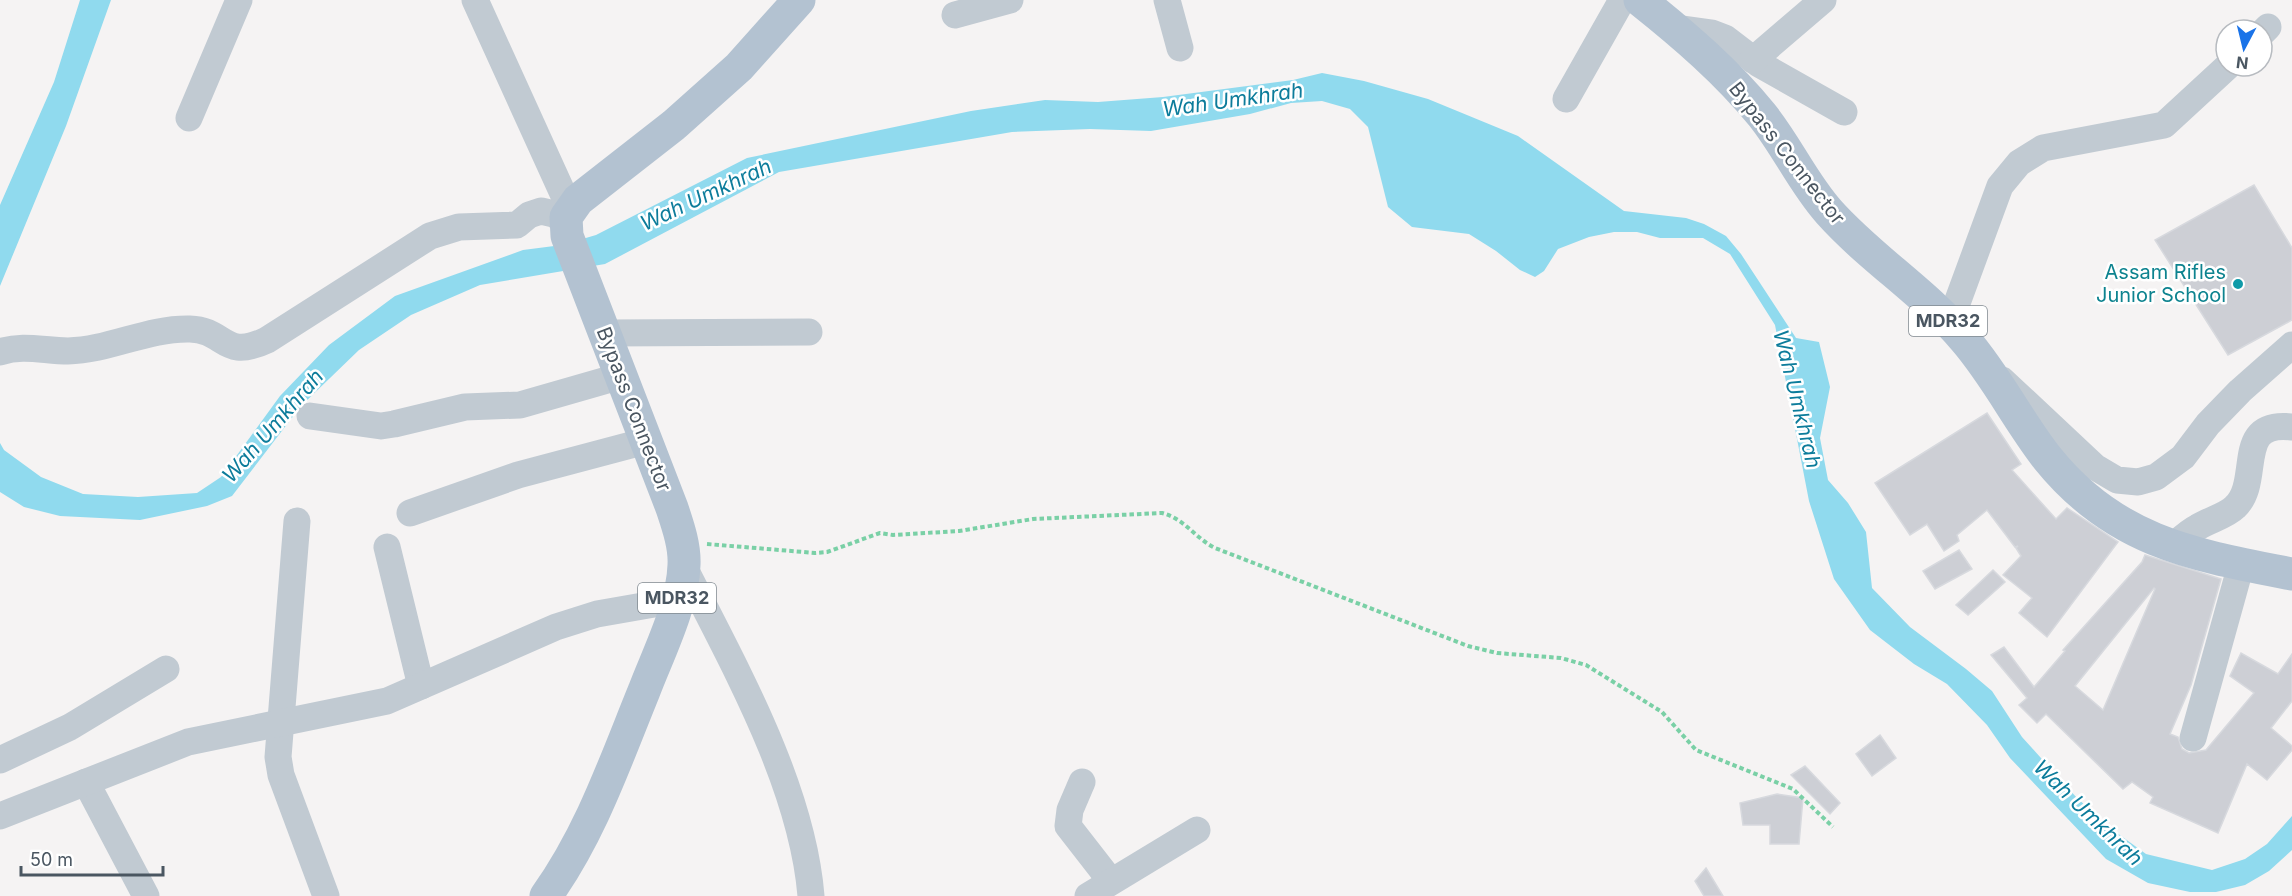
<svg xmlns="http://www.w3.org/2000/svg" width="2292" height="896" font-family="Inter,sans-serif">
	<rect width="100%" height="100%" fill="#f5f3f3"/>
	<!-- water -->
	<g fill="#90daee">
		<polygon points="80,0 111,0 66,126 0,286 0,205 54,82"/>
		<polygon points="1322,73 1364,81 1428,99 1518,136 1624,211 1686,218 1704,224 1726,236 1741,254 1796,338 1819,342 1830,387 1820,438 1828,480 1848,503 1866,532 1872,588 1910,627 1966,669 1992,691 2022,737 2077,798 2113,830 2146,854 2212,870 2245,859 2267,844 2292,816 2292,850 2269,871 2245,885 2216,892 2190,892 2148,883 2106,859 2010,758 1987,725 1947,684 1914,664 1870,630 1834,579 1809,501 1775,325 1730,254 1703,238 1660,238 1637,232 1614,232 1589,237 1558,249 1544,271 1535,277 1520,270 1496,251 1469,234 1412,227 1388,207 1368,127 1350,109 1322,101 1291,103 1250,114 1151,131 1090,129 1012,132 779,172 605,264 480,285 411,315 359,350 301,406 232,496 207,506 140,520 60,516 24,507 0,492 0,443 4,450 41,477 83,494 138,497 197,493 221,477 280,396 329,345 395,296 523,250 562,245 596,235 747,158 971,111 1045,100 1098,102 1163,97 1293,80"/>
	</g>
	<!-- building -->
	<g fill="#cdcfd5" stroke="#d7d9de" stroke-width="1.5" fill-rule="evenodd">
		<polygon points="2254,185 2292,248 2292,320 2228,355 2155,240"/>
		<polygon points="1987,413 2021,464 2012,470 2056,519 2067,508 2118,542 2047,637 2019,613 2032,598 2003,575 2021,556 2016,548 2018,546 2015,547 1987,510 1957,535 1959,541 1944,551 1927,524 1910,535 1875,483"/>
		<polygon points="1959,550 1972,569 1935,589 1923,571"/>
		<path d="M2145,555L2221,579L2191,685L2170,734L2178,737L2182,749L2189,753L2206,750L2254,693L2230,676L2241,653L2278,674L2292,654V701L2271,728L2292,746V750L2267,780L2247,764L2218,833L2150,803L2153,797L2132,782L2123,789L2046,714L2037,723L2019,705L2027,698L1991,655L2004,647L2034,687L2065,651L2063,650L2142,562ZM2154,588L2155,589L2103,710L2075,686Z"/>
		<polygon points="1993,570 2005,582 1968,615 1956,605"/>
		<polygon points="1880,735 1896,758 1872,776 1856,754"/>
		<polygon points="1805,766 1840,803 1830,814 1791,775"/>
		<polygon points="1777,794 1803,798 1799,844 1770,844 1770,825 1743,825 1740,803"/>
		<polygon points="1706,868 1723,896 1704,896 1695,881"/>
	</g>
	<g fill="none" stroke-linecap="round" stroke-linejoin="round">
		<!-- path -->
		<path stroke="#7ad0a6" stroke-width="4" stroke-dasharray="4.5 3" stroke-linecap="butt" d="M707,544L815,553L827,552L880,533L893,535L959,531L1033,519L1162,513C1185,519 1195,538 1215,548L1468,646L1497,653L1561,658L1586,665L1662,712L1696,750L1793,789L1833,827"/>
		<!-- minor -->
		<g stroke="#c1cad2" stroke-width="27">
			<polyline points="475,0 570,209"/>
			<polyline points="1167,0 1180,48"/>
			<polyline points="955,15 1010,0"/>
			<polyline points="1676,28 1712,33 1725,38 1759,64 1844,112"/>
			<polyline points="2262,33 2268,27"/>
			<polyline points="1753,60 1823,0"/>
			<polyline points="1566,99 1622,0"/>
			<polyline points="189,118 239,0"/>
			<polyline points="1950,322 2000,186 2019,163 2043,148 2164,125 2228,66"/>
			<polyline points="605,333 809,332"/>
			<path d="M0,352C23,344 44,351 68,351C110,350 147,328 190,329C226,330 223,361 267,340L430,236L459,227L517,225L529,215L541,211L554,214L565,221"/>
			<polyline points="2002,380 2095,467 2117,480 2138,482 2156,477 2183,457 2208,424 2240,391 2292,345"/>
			<polyline points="310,416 381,426 394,424 465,407 520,405 621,376"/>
			<polyline points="410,513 518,475 646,441"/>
			<polyline points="297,521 278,757 281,775 326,896"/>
			<polyline points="387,547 421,686"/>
			<path d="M2172,547C2180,540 2188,532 2198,527C2209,520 2226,516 2235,507C2263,481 2232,420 2292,427"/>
			<path d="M684,567C734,666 802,785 811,896"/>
			<polyline points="2193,738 2241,565"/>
			<polyline points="0,760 70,727 166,669"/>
			<polyline points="86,782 146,896"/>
			<polyline points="1082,782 1070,810 1068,826 1110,880"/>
			<polyline points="0,816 188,742 387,701 556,627 597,614 677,600"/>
			<polyline points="1088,896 1197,830"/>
		</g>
		<!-- major -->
		<g stroke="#b3c2d1" stroke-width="33">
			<path d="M1640,0C1684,35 1727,72 1762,115C1787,146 1803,183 1829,212C1871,259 1925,292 1965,340C1997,377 2018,421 2048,459C2115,542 2194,555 2292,574"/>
			<path d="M546,896C591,833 615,762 644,691C658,654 683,605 684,565C685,546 678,526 672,508L567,236L566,217L578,200L674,125L739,67L799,0"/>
		</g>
	</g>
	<!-- markers -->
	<circle fill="#0f9aa8" stroke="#fff" stroke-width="2" cx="2238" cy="284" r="6"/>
	<g text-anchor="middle" stroke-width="5" stroke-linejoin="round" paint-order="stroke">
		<!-- shield labels -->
		<g fill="#fff" stroke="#808990" stroke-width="1.5">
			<rect x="1909" y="306" width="78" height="30" rx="4.5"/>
			<rect x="638" y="583" width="78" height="30" rx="4.5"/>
		</g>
		<g font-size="18" font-weight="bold" fill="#4a5661">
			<text x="1948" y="327">MDR32</text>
			<text x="677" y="604">MDR32</text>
		</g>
		<!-- street labels -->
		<g font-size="20" fill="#4a5661" stroke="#fff">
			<text transform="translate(1787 153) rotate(52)" y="7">Bypass Connector</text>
			<text transform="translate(634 409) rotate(69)" y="7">Bypass Connector</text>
		</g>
		<!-- culture labels -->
		<g font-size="20" fill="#0d838f" stroke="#fff" text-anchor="end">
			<text x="2226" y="279">Assam Rifles<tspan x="2226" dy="23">Junior School</tspan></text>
		</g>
		<!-- water labels -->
		<g font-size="21" font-style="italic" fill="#0c7c9b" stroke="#fff">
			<text transform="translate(1233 100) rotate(-8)" y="7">Wah Umkhrah</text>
			<text transform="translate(706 195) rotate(-25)" y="7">Wah Umkhrah</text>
			<text transform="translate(1797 399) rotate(76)" y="7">Wah Umkhrah</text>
			<text transform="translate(273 426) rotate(-49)" y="7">Wah Umkhrah</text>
			<text transform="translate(2088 813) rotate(44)" y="7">Wah Umkhrah</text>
		</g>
	</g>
	<!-- north arrow -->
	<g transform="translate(2244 48) rotate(187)"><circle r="28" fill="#ffffff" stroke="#b7bbc0" stroke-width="1.5"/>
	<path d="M0-4.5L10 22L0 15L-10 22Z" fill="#1a73e8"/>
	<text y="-9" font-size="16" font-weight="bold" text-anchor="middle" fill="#4a5661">N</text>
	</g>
	<!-- scale -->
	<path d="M21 866v9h142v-9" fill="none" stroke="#4a5661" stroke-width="3"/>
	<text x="30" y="866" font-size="18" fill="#4a5661" stroke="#ffffff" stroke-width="4.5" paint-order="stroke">50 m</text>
</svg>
